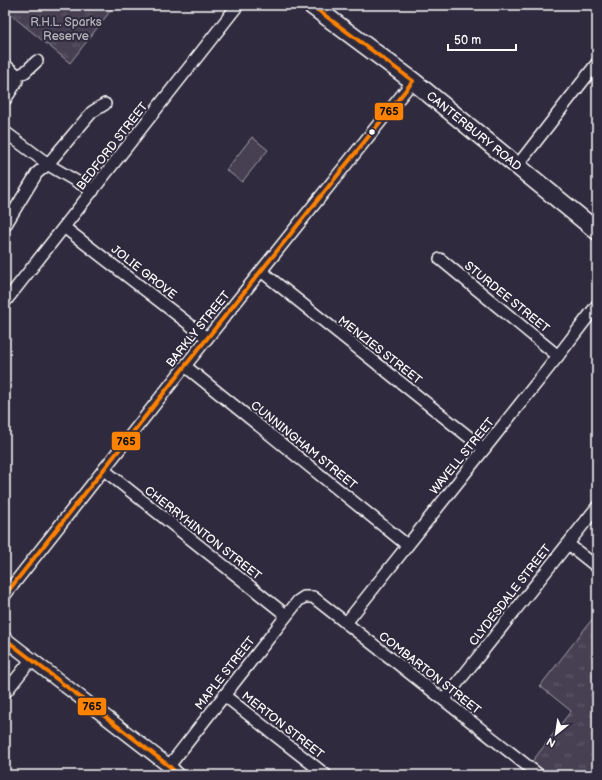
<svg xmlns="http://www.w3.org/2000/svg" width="602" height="780" font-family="'Balsamiq Sans',sans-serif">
	<defs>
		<pattern id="grass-tufts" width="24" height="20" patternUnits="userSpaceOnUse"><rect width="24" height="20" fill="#464152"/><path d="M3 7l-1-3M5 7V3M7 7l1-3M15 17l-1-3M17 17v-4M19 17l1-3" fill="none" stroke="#625e6c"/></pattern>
	</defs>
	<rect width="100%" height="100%" fill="#2f2a3d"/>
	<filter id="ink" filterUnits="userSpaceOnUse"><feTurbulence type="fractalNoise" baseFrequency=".025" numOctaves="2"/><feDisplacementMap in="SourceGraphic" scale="8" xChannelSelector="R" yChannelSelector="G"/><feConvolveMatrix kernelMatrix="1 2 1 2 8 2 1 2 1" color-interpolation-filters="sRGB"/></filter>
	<g filter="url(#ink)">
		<!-- grass -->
		<g fill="url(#grass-tufts)" stroke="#a2a0a8">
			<polygon points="5,5 115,5 70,63 5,10"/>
			<polygon points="597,613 597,775 539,775 528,767 571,711 540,686"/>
		</g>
		<!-- pitch -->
		<polygon fill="#464152" stroke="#a2a0a8" points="252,137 268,150 242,182 226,170"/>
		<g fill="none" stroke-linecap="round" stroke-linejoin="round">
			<!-- minor casing -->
			<g stroke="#fff" stroke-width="14">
				<g id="minor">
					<polyline points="5,65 15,73 16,77"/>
					<polyline points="5,100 17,81 16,77 25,72 37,61"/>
					<polyline points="5,132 52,167 93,191"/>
					<polyline points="517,166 597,63"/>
					<polyline points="5,226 37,173 48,164 92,112 105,104"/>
					<polyline points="65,228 207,338"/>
					<polyline points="440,259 558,356"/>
					<polyline points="261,271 484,449"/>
					<polyline points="5,302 238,5"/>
					<polyline points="185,366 407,545"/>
					<polyline points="104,470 286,615"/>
					<polyline points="568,544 597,567"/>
					<polyline points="5,595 185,366 413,81"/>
					<polyline points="346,623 558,356 597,305"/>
					<polyline points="5,693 31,660"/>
					<polyline points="225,696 326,775"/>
					<polyline points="444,700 597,507"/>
					<polyline points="169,766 298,601 304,597 313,597 539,775"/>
				</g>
			</g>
			<!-- tertiary casing -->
			<g stroke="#fff" stroke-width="16">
				<polyline id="tertiary" points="5,639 169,766 178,775"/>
			</g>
			<!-- primary casing -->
			<g stroke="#fff" stroke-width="20">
				<polyline id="primary" points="311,5 413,81 597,231"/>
			</g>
			<!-- minor -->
			<use href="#minor" stroke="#2f2a3d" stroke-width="11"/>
			<!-- tertiary -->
			<use href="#tertiary" stroke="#2f2a3d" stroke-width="13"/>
			<!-- primary -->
			<use href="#primary" stroke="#2f2a3d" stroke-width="17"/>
			<!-- bus-1 casing -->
			<g stroke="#2f2a3d" stroke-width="7">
				<g id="bus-1">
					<polyline points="5,595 185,366 413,81 311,5"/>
					<polyline points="5,639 169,766 178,775"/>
				</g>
			</g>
			<!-- bus-1 -->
			<use href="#bus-1" stroke="#ff8200" stroke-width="4"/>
		</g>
	</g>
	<!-- markers -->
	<circle fill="#fff" stroke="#2f2a3d" stroke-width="1.5" cx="372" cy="132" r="3.5"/>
	<g text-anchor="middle" stroke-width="4" stroke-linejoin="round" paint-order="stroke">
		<!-- park labels -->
		<g font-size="12" fill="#b5b3ba" stroke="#2f2a3d">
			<text x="66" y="26">R.H.L. Sparks<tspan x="66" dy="14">Reserve</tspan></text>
		</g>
		<!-- street labels -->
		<g font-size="12" fill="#fff" stroke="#2f2a3d">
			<text transform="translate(474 131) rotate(39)" y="4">CANTERBURY ROAD</text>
			<text transform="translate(112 146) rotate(-52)" y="4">BEDFORD STREET</text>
			<text transform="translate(144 272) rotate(38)" y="4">JOLIE GROVE</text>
			<text transform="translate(507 297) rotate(39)" y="4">STURDEE STREET</text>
			<text transform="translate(198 329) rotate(-51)" y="4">BARKLY STREET</text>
			<text transform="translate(380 350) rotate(38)" y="4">MENZIES STREET</text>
			<text transform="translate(304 445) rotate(39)" y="4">CUNNINGHAM STREET</text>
			<text transform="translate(462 456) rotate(-51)" y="4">WAVELL STREET</text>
			<text transform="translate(203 533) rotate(38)" y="4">CHERRYHINTON STREET</text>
			<text transform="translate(510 595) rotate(-52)" y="4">CLYDESDALE STREET</text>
			<text transform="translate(225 673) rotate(-52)" y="4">MAPLE STREET</text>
			<text transform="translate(430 673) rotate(38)" y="4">COMBARTON STREET</text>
			<text transform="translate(283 725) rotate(38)" y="4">MERTON STREET</text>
		</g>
	</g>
	<g stroke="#2f2a3d" stroke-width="1.5">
		<rect x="374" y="102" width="30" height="19" rx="4" fill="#ff8200"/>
		<rect x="111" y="431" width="30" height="20" rx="4" fill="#ff8200"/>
		<rect x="77" y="697" width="30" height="19" rx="4" fill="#ff8200"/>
	</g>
	<g font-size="11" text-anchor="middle" font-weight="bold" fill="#111">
		<text x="389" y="115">765</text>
		<text x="126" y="445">765</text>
		<text x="92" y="710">765</text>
	</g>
	<!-- margin -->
	<rect width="602" height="780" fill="none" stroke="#2f2a3d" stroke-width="20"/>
	<rect x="10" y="10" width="582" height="760" fill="none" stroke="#fff" stroke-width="1.5" filter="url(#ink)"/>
	<!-- north arrow -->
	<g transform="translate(556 734) rotate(210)" stroke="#2f2a3d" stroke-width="3" paint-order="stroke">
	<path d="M0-3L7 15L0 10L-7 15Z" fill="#ffffff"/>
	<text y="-6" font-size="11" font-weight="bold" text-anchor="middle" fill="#ffffff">N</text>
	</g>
	<!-- scale -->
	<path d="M448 44v6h68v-6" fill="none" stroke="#ffffff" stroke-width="2"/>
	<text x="454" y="44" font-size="12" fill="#ffffff" stroke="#2f2a3d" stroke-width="3" paint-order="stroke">50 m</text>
</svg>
